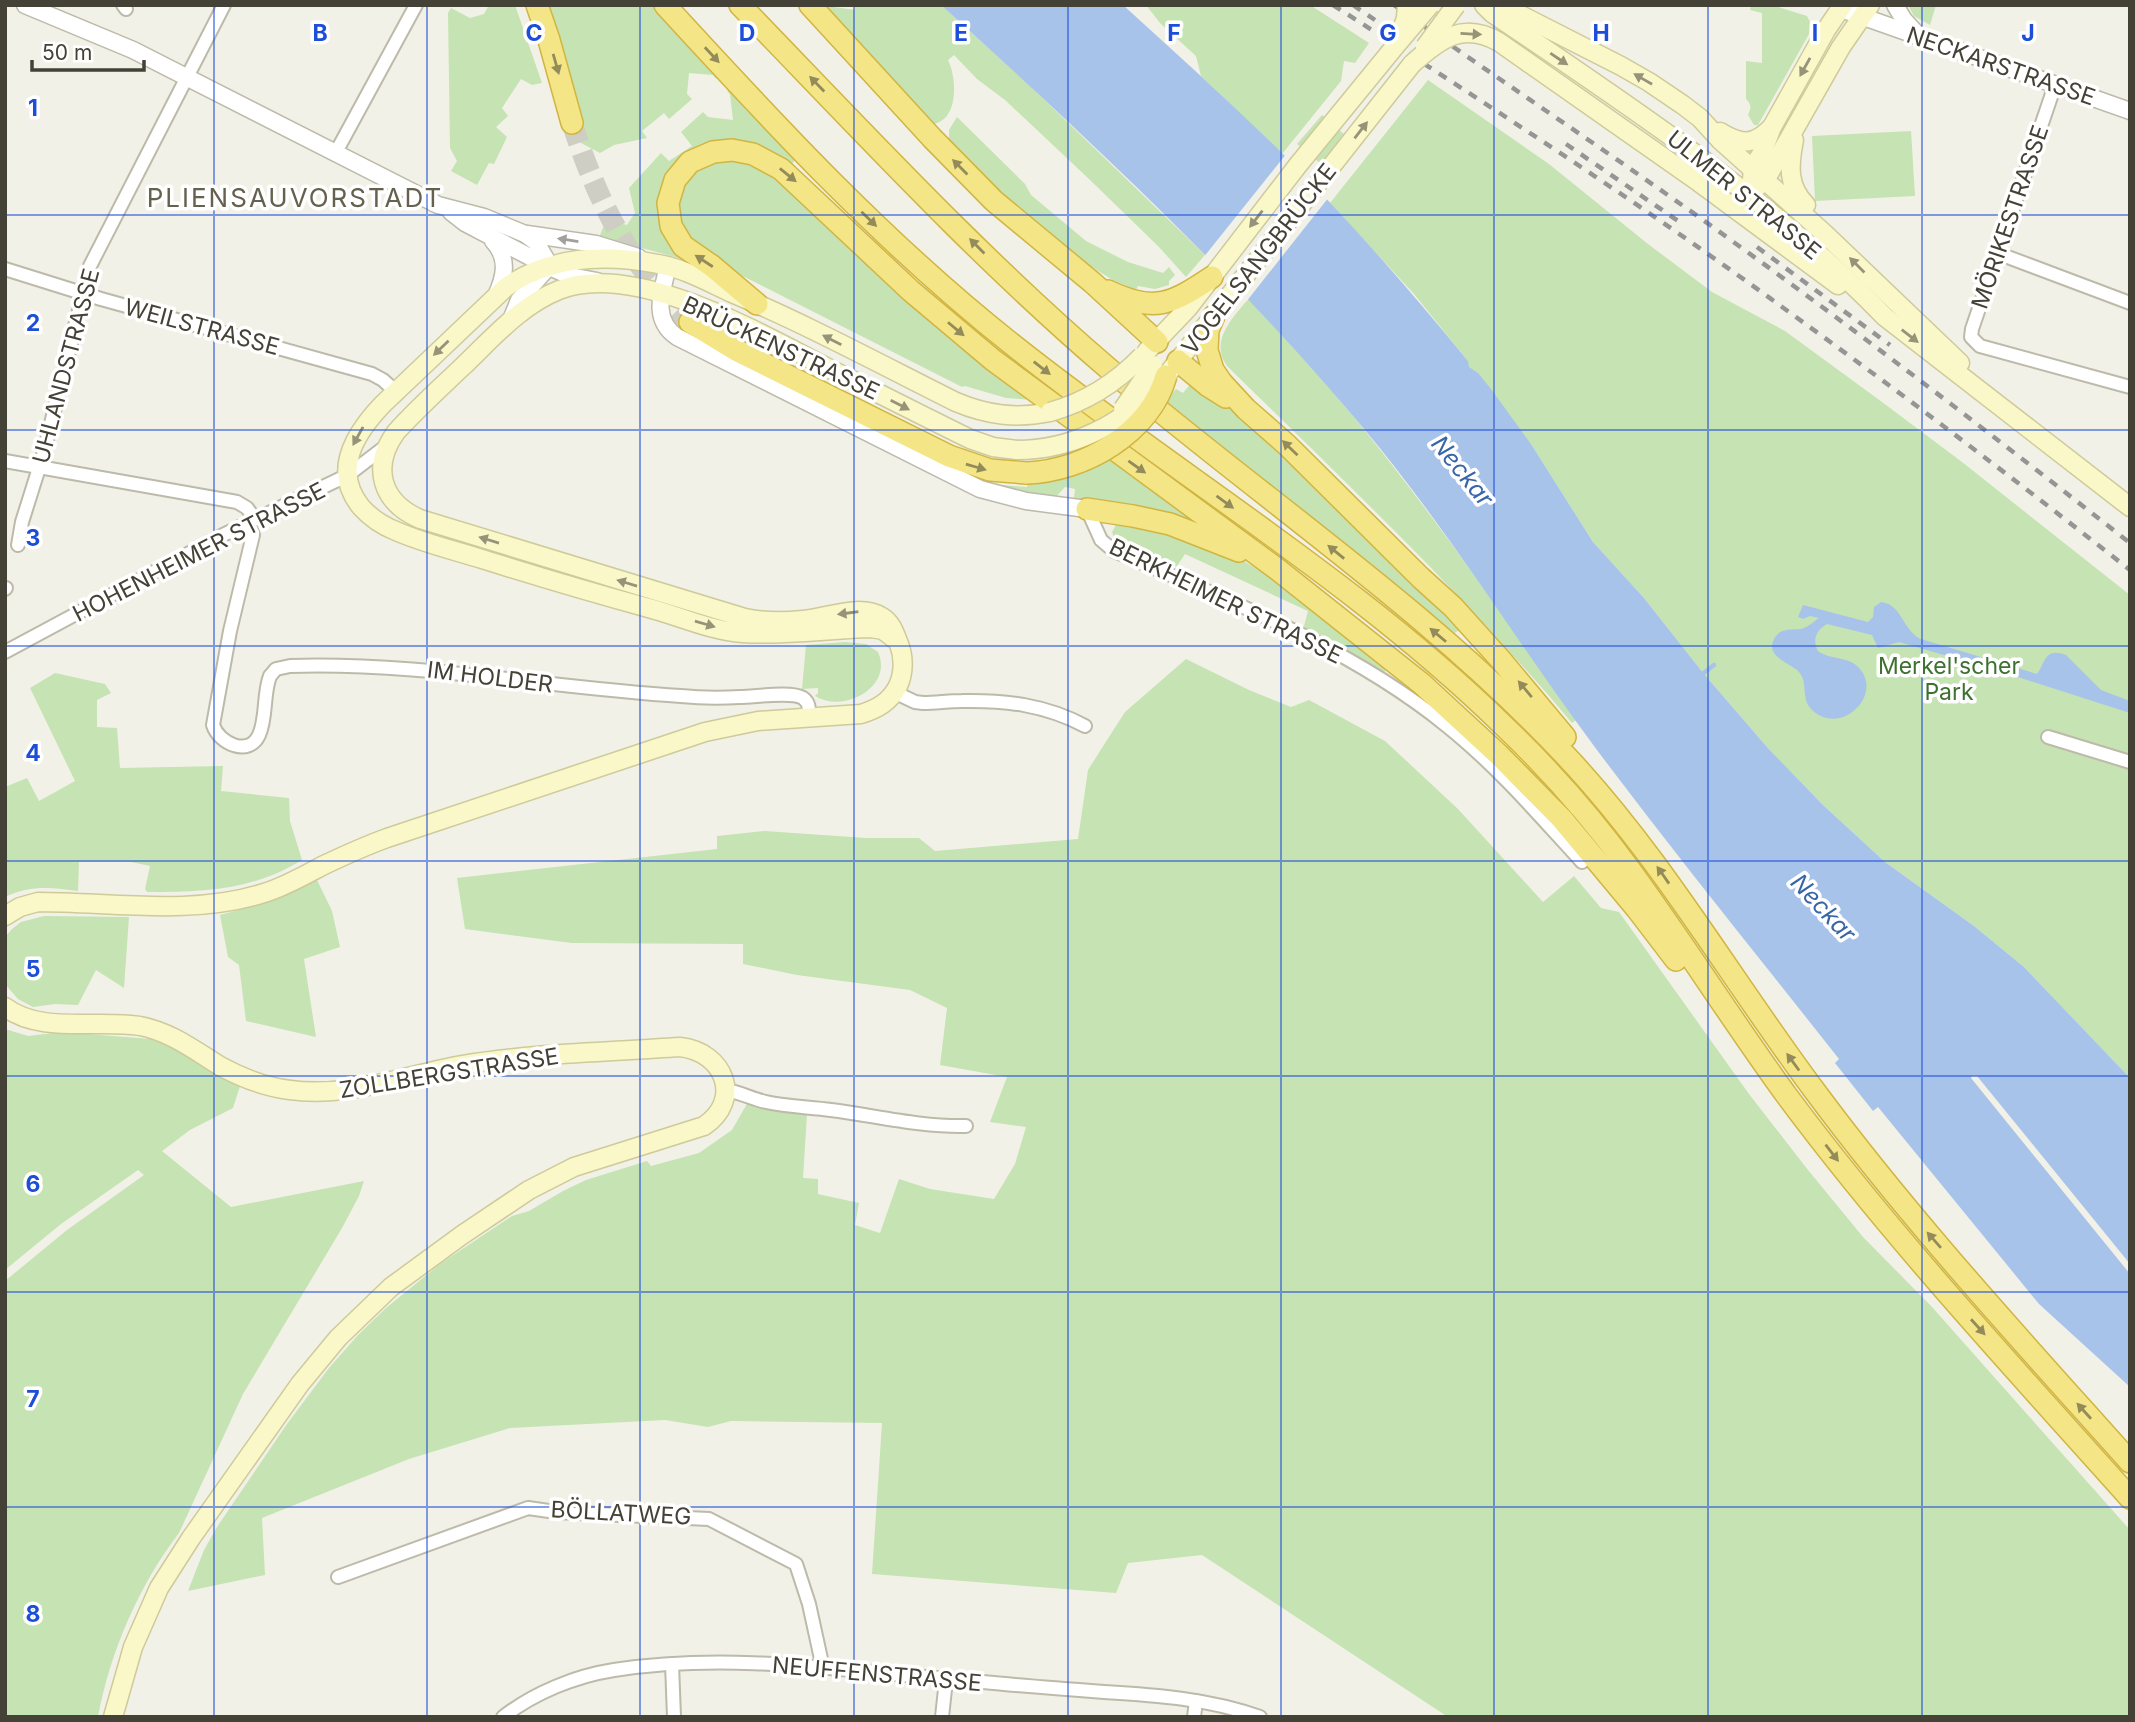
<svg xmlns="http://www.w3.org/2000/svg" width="2135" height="1722" font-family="Inter,sans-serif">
	<rect width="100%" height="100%" fill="#f2f1e7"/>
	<!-- green -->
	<g fill="#c5e3b3">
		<polygon points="489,5 515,5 542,83 532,85 521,79 502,108 508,116 496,127 507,137 494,164 489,163 477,185 451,171 457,161 450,148 448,13 451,8 470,18 484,14"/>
		<polygon points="549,5 652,5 718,76 716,79 713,75 689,73 687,94 692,99 669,119 664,113 642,131 647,138 614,145 600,153 581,143 563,126 583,119 559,33"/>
		<path d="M820,5L855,10L854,5H941L1028,84L1205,255L1186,277L1159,247L1088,178L1005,100L977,79L954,55L948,60C957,78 959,120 933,124Z"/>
		<polygon points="1146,5 1310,5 1369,43 1355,63 1344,61 1341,81 1282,154 1201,76 1196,56 1160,23"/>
		<path d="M1751,5H1772L1807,16L1810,22L1809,34L1758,125H1754L1748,115C1751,108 1752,105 1746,99V61L1762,63V13L1750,10Z"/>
		<polygon points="1908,5 1936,5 1930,25 1914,16"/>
		<polygon points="1428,80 1549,164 1648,244 1712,292 1785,331 1882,402 1962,462 2130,595 2130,1078 2024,967 1974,926 1885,862 1823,805 1767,747 1704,674 1644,598 1593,542 1531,444 1468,367 1468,361 1414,294 1330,203"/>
		<polygon points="730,89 796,159 789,167 754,148 673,171 682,256 679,258 638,247 598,240 606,220 627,225 635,213 629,188 661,153 669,161 692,146 681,132 703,112 708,117 733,120 730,94 727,91"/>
		<polygon points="1322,115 1345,135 1321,164 1297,144"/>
		<polygon points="957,117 1025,184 1031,195 1086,241 1128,262 1163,273 1169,267 1175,275 1169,281 1169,285 1155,289 1138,286 1136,290 1111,279 1078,258 1011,204 949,142 949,130"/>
		<polygon points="1911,131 1915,196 1815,201 1812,136"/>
		<polygon points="725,157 764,167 1034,400 1006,398 965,386 962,387 725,267 685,237 676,211 687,177 707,162"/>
		<path d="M1248,299C1373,426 1474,574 1576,720L1572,723C1466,596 1345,482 1227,366C1209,341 1233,318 1248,299Z"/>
		<polygon points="1193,381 1240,417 1283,453 1459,630 1455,633 1423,609 1164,404 1176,389 1183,393"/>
		<path d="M1110,456L1207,527L1077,501L1074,498L1075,489L1065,487L1055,498L1031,495L999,487L1000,485L1027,487L1028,483C1062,480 1080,471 1110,456Z"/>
		<polygon points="1127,521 1235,556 1269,576 1363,647 1362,651 1386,669 1384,673 1350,656 1342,645 1306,628 1304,626 1308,611 1185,554 1177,566 1166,569 1122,547 1115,541 1112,532 1117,523"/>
		<path d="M845,642L866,644L878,652C894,687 843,714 815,696L818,693V688L802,689L806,645Z"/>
		<polygon points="1186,659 1249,690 1291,707 1309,700 1385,741 1458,809 1543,902 1574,876 1601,908 1619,912 1749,1094 1808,1170 1863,1237 1932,1307 2130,1530 2130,1717 1448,1717 1202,1555 1128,1563 1116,1593 872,1574 882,1423 731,1421 708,1427 665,1420 510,1428 409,1459 262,1518 265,1575 188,1591 204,1550 217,1527 287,1424 329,1368 358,1335 386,1308 440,1264 512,1216 529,1211 563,1191 586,1180 647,1161 651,1166 699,1153 732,1130 748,1102 777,1111 807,1114 803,1178 818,1179 818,1194 859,1203 855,1225 880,1233 899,1179 930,1189 994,1199 1015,1164 1026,1127 990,1122 1007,1077 940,1065 947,1008 910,990 797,975 743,964 743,944 572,943 465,929 457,878 717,849 717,836 765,831 866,838 919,838 935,851 1078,839 1088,770 1100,751 1125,712"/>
		<path d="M55,673L105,684L111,693L97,700V727L117,728L120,768L223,766L221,791L289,798L290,821L302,860C251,891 204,892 147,892L145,889L150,866L131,862H79L78,891C52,887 29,885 5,897V787L27,778L39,801L75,781L30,688Z"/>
		<polygon points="317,880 332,911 340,947 304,959 316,1037 246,1021 239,965 228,957 220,915 278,899"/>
		<polygon points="44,916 129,917 124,988 96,970 78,1005 55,1004 33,1007 18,999 5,984 5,937 12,929 21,922"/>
		<path d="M5,1029L28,1036L62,1032L151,1039L174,1048L240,1086L233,1108L190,1130L162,1151L231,1207L364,1181L359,1196L342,1228L243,1394L179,1533C139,1585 110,1652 98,1717H5V1281L67,1230L144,1175L138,1170L61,1224L5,1270Z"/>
	</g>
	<!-- water -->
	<g fill="#a8c3ea">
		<path d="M941,5H1123C1177,54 1231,103 1283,154C1349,220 1410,290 1468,361L1469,367L1478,373L1491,389L1531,444L1593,542L1644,598L1704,674L1767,747L1823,805L1885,862L1974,926L2024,967L2130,1078V1264L1977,1076H1972L1971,1078L2130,1274V1387L2039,1304L1878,1107L1873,1111L1835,1063L1839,1059C1757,955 1673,852 1594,746C1516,641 1448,529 1364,429C1236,276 1089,139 941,5Z"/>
		<path d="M1881,602C1903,605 1902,630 1921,639L2037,674C2046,661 2045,647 2066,655L2101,690L2130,701V713L1996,670L1899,642L1878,648L1872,635L1827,624C1816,630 1812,640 1818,651C1830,660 1846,656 1857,666C1886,692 1842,738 1812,710C1800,699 1809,681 1798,671C1788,662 1762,655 1776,636C1782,628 1791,630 1800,629C1807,628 1813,622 1819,618L1810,616L1803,619L1798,617L1803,605L1868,622L1873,617L1874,607Z"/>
	</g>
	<!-- pier -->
	<polygon fill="#f2f1e7" points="1287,153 1329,197 1246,302 1203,258"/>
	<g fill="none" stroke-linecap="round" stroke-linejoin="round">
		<!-- stream -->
		<polyline stroke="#a8c3ea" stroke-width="4.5" points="1701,675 1714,665"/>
		<!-- trunk-tunnel -->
		<path stroke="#cfcec4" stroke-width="21" stroke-dasharray="21 10" stroke-linecap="butt" d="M572,123C597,200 629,266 690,322"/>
		<!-- minor casing -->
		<g stroke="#bdbaaa" stroke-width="16">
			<g id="minor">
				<polyline points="123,5 126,9"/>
				<polyline points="2055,85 1972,329 1971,337 1980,346 2130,387"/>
				<polyline points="335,154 416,5"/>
				<polyline points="1997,253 2130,303"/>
				<polyline points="5,269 101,299 372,374 383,380 395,391"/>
				<polyline points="5,461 237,502 247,508 255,519"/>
				<path d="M1087,509L1101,540L1114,551C1228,600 1350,647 1447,726C1497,766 1539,815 1582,862"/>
				<path d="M248,522L253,535L230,631L213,725C219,744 249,757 259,735C267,717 263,694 270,676L276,669L290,666C421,662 550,688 681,696C701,698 720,698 740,697C755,697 791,691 803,698C810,703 809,710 809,717"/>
				<polyline points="18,545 22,522 44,452 90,266 224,5"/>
				<polyline points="5,589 6,588"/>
				<polyline points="5,652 223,535 348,475 386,446"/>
				<path d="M894,692L915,702L923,703C936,703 949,701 962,701C1005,700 1046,705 1085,726"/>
				<polyline points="2048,737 2130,762"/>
				<path d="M725,1090C740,1092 752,1099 766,1102C788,1107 810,1107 831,1110C877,1116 920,1127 966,1126"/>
				<polyline points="338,1577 528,1508 556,1512 709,1519 796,1564 809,1604 823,1668"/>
				<polyline points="672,1664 674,1717"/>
				<path d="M503,1717C534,1693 575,1676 614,1670C736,1651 860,1673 983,1682C1023,1686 1063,1689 1104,1692C1156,1695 1210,1699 1260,1717"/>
				<polyline points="942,1717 946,1680"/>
				<polyline points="1194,1717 1196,1701"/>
			</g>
		</g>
		<!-- tertiary casing -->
		<g stroke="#bdbaaa" stroke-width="19">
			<g id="tertiary">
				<polyline points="25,5 133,50 438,205 484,217 525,234 536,242 546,259 545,271 519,300 511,320"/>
				<polyline points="1895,5 1904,20 1917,34"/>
				<polyline points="1841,9 2130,111"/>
				<polyline points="451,212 465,223 547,266 570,276 597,281"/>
				<polyline points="527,234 596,244 638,257"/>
				<path d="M493,241C509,258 505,276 496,296"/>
				<path d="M668,266C662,292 651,319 677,337L980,489L1026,501L1087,509"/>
			</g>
		</g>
		<!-- secondary casing -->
		<g stroke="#ceca9a" stroke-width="21">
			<g id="secondary">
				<path d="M1484,5L1492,13C1629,106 1769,197 1885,317L2130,507"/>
				<polyline points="1501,5 1621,66 1649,82 1683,105 1700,118 1720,140 1825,234 1960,363"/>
				<path d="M1720,132C1741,145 1754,146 1772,127"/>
				<path d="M1794,140C1789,165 1787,186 1806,205"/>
				<polyline points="1752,180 1753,168 1762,153 1772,127 1826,30 1843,5"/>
				<polyline points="1700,183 1838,285"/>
				<polyline points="1757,187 1766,179 1841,47 1870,5"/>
				<polyline points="1147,351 1188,308 1298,165 1392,50"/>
				<polyline points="1170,371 1412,64"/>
				<path d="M896,640L883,630L871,628C829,629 785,636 743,633C710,631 677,615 645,607C590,592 536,576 482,559C453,550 423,543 396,531C383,526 370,517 361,507C331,470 356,432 383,404L505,288C549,256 605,254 658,264C683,268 708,282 732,293C808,325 882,365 956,402C987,415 1016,419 1050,412"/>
				<path d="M5,916L20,907L38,902C111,902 193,916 264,893C284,887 303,876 322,866C343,856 365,846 387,838L705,732L758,721L861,714C877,709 890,702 898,686C904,673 904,657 899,644C895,634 892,623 882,617C859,603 828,618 803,620C784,622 764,622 745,618L420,519C381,502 371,467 396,432C416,410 439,389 460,369C491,340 519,306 559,290C636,260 763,335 832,370C878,393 923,416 970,439L993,447L1017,450"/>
				<path d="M5,1007C40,1034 97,1019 140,1026C171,1032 194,1050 220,1066C242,1078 265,1087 290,1090C349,1098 405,1075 462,1065C534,1053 607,1052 680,1047C725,1052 743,1100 704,1126L574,1167L529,1190L462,1235L391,1287L338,1338L300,1384L191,1538L159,1588L133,1647L113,1717"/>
			</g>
		</g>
		<!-- trunk casing -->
		<g stroke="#d1b542" stroke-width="24">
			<g id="trunk">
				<polyline points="537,5 549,40 572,123"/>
				<path d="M665,5C775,125 885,244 1013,345C1175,474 1356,581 1505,727C1551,771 1593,819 1630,870C1684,944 1733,1022 1787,1096C1892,1237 2013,1367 2130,1498"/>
				<path d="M740,5C860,129 978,257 1109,369C1261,498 1429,610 1566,756C1661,857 1731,979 1814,1090C1911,1221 2022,1341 2130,1462"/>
				<polyline points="810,5 932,138 994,201 1093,283 1157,342"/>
				<path d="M1108,291C1155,314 1173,303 1212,277"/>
				<polyline points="757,304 712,266 683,246 671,226 668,203 675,180 690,162 713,152 732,150 753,154 781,169 911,291 993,360 1277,569 1422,684 1499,755 1562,819 1637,909 1676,960"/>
				<polyline points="1214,316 1208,330 1207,350 1213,370 1222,383 1246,409 1287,445 1421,578 1453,607 1500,659 1565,737"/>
				<polyline points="690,322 736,350 949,456 990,470 1027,473"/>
				<polyline points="1178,361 1207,385 1226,397"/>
				<polyline points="1087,509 1133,516 1170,524 1239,551"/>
			</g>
		</g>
		<!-- minor -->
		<use href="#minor" stroke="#fff" stroke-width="12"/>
		<!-- tertiary -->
		<use href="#tertiary" stroke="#fff" stroke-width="16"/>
		<!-- secondary -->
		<use href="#secondary" stroke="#faf7c9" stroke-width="18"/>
		<!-- trunk -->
		<use href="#trunk" stroke="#f4e586" stroke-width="21"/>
		<!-- rail -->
		<g stroke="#959595" stroke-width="4.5" stroke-dasharray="9 9" stroke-linecap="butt">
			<path d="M1333,5C1487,104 1641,204 1789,312C1904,395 2018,482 2130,570"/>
			<polyline points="1353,5 1375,20"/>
			<path d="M1394,5C1496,78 1601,147 1703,220C1848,324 1990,433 2130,543"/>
			<polyline points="1566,144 1684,225"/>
			<polyline points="1757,247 1890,345"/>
		</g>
		<!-- secondary-bridge casing -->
		<g stroke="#ceca9a" stroke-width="21" stroke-linecap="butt">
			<g id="secondary-bridge">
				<polyline points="1399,38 1406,18 1407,5"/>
				<polyline points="1425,47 1456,5"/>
				<polyline points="1392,50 1430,5"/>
				<path d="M1412,64C1440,39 1463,21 1499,42L1700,183"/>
				<polyline points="1123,409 1153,365"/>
				<path d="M1050,412C1086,402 1116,383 1142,356"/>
				<path d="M1017,450C1071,450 1121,425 1157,386"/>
			</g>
		</g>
		<!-- trunk-bridge casing -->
		<g stroke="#d1b542" stroke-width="24" stroke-linecap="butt">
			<path id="trunk-bridge" d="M1027,473C1084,471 1150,433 1166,376"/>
		</g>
		<!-- secondary-bridge -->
		<use href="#secondary-bridge" stroke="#faf7c9" stroke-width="18"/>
		<!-- trunk-bridge -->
		<use href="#trunk-bridge" stroke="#f4e586" stroke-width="21"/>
	</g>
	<!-- one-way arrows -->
	<defs><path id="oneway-solid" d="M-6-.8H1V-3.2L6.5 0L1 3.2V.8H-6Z" transform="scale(1.75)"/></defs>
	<g fill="#969378">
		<use href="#oneway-solid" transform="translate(1471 34) rotate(3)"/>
		<use href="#oneway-solid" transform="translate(1559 59) rotate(34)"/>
		<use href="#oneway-solid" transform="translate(1805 67) rotate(119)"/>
		<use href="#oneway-solid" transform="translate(1643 79) rotate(-150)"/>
		<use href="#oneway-solid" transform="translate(1361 130) rotate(-52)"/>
		<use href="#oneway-solid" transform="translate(1256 219) rotate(128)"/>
		<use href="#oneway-solid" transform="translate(1857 265) rotate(-135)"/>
		<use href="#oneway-solid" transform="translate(1910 336) rotate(38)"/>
		<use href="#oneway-solid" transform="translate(832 340) rotate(-153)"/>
		<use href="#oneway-solid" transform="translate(441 348) rotate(136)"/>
		<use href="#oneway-solid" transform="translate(900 405) rotate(27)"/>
		<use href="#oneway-solid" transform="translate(358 436) rotate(119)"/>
		<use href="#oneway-solid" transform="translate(489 540) rotate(-163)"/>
		<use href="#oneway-solid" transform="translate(627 583) rotate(-163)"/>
		<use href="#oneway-solid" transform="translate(848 613) rotate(172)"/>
		<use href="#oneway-solid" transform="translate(705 624) rotate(16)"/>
	</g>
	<g fill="#938b5a">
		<use href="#oneway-solid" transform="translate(712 55) rotate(47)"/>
		<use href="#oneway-solid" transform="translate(556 64) rotate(74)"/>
		<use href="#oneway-solid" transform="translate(817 84) rotate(-134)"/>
		<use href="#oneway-solid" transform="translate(960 167) rotate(-135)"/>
		<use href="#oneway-solid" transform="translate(788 175) rotate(39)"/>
		<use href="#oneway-solid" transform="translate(869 219) rotate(44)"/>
		<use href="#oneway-solid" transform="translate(977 246) rotate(-135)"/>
		<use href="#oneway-solid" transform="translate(704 261) rotate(-147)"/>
		<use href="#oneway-solid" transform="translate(956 329) rotate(40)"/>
		<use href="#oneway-solid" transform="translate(1042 368) rotate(38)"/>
		<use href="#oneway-solid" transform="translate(1290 448) rotate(-136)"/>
		<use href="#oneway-solid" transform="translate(976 467) rotate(16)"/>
		<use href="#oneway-solid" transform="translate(1137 467) rotate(35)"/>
		<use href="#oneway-solid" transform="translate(1225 502) rotate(36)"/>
		<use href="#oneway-solid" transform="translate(1336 552) rotate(-141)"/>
		<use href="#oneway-solid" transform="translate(1438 635) rotate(-140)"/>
		<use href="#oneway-solid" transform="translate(1525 689) rotate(-130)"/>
		<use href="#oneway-solid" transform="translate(1663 875) rotate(-125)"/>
		<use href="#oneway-solid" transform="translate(1793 1062) rotate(-126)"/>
		<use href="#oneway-solid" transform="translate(1832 1153) rotate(52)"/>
		<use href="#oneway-solid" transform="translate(1934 1240) rotate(-131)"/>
		<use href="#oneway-solid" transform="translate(1978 1327) rotate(48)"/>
		<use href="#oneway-solid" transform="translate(2084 1411) rotate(-132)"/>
	</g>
	<use fill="#a2a09a" href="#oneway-solid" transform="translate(568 240) rotate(-171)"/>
	<!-- grid -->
	<path fill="none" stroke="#1d4ed8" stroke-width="2" stroke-opacity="0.55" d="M214,5V1717M427,5V1717M640,5V1717M854,5V1717M1068,5V1717M1281,5V1717M1494,5V1717M1708,5V1717M1922,5V1717M5,215H2130M5,430H2130M5,646H2130M5,861H2130M5,1076H2130M5,1292H2130M5,1507H2130"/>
	<g text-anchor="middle" stroke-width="7" stroke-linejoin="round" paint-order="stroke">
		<!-- street labels -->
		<g font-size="23" fill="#444136" stroke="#fff">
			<text transform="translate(2001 66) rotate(19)" y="8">NECKARSTRASSE</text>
			<text transform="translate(1744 195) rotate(39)" y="8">ULMER STRASSE</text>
			<text transform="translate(2010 217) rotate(-71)" y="8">MÖRIKESTRASSE</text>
			<text transform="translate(1259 259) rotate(-52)" y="8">VOGELSANGBRÜCKE</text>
			<text transform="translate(202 327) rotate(15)" y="8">WEILSTRASSE</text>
			<text transform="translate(781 348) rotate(25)" y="8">BRÜCKENSTRASSE</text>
			<text transform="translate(66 366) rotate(-75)" y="8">UHLANDSTRASSE</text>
			<text transform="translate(199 552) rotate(-27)" y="8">HOHENHEIMER STRASSE</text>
			<text transform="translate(1226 601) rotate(26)" y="8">BERKHEIMER STRASSE</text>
			<text transform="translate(490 677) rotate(7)" y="8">IM HOLDER</text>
			<text transform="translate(449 1073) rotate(-9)" y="8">ZOLLBERGSTRASSE</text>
			<text transform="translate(621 1513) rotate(3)" y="8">BÖLLATWEG</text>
			<text transform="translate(877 1674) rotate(5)" y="8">NEUFFENSTRASSE</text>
		</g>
		<!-- park labels -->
		<g font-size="23" fill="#3c722e" stroke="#fff">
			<text x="1949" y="674">Merkel'scher<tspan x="1949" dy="26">Park</tspan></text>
		</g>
		<!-- water labels -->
		<g font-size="24" font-style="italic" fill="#3865a8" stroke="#fff">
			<text transform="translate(1462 471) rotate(51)" y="8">Neckar</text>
			<text transform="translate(1823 908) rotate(47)" y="8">Neckar</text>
		</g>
		<!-- quarter labels -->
		<g font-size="26" letter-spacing="2" fill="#66614e" stroke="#fff">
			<text x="295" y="207">PLIENSAUVORSTADT</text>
		</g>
	</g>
	<g font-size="23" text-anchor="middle" font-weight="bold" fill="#1d4ed8" stroke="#fff" stroke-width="7" stroke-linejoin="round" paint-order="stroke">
		<text x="320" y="41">B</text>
		<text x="534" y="41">C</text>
		<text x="747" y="41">D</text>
		<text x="961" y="41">E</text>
		<text x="1174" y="41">F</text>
		<text x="1388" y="41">G</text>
		<text x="1601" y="41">H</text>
		<text x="1815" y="41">I</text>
		<text x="2028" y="41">J</text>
		<text x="33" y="116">1</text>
		<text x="33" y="331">2</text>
		<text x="33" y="546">3</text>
		<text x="33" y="761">4</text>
		<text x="33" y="977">5</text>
		<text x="33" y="1192">6</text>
		<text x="33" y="1407">7</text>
		<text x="33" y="1622">8</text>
	</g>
	<!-- border -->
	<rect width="2135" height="1722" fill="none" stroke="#444136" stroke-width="14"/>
	<!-- scale -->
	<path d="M32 60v10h112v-10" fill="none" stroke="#444136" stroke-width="3.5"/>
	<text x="42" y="60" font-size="21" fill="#444136" stroke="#ffffff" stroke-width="5" paint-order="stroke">50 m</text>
</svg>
